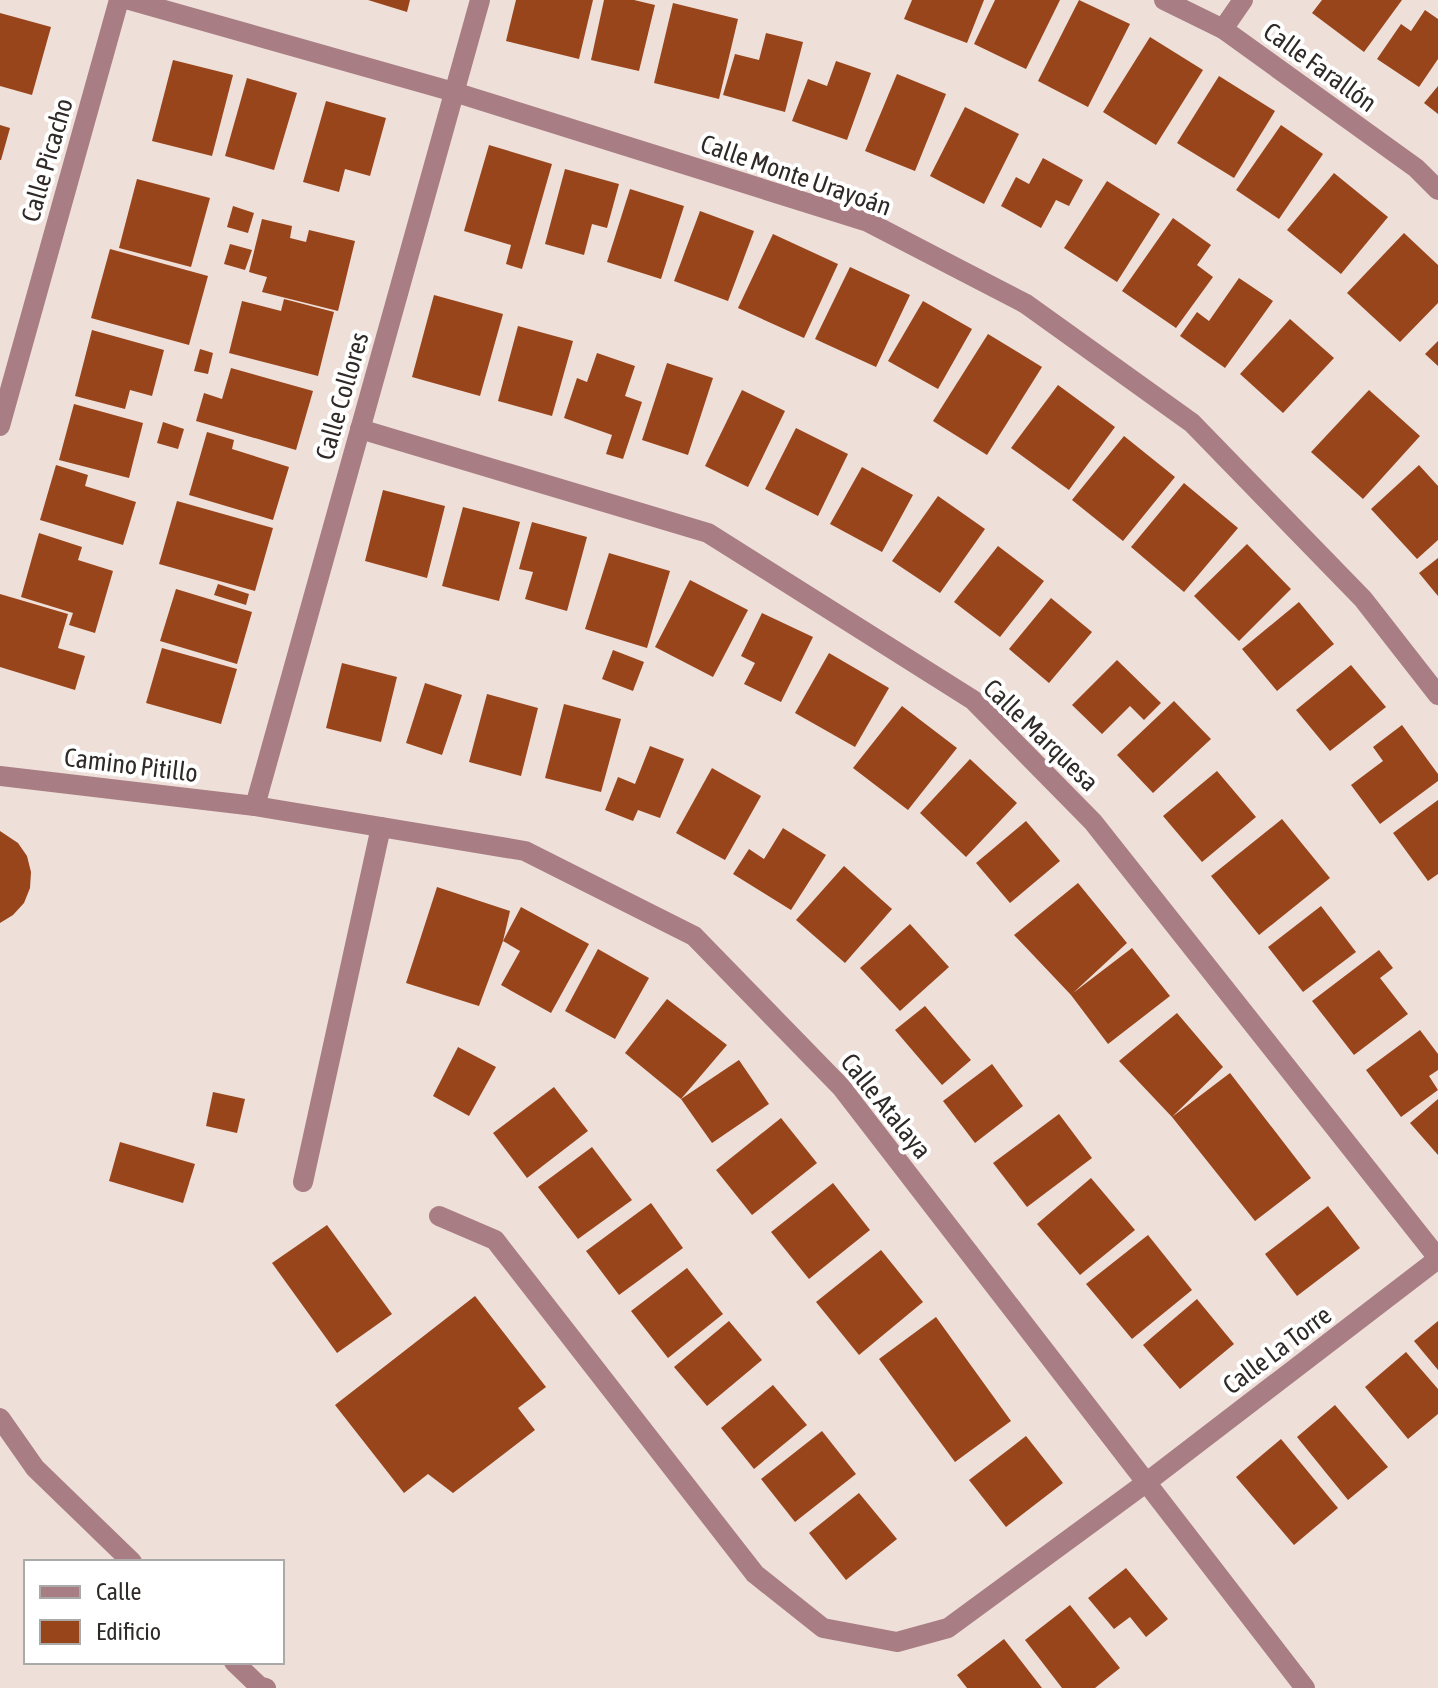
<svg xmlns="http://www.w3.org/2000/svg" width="1438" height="1688" font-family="'Asap Condensed',sans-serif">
	<rect width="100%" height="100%" fill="#eedfd9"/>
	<!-- building -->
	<g fill="#99451b">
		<polygon points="368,0 410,0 407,12"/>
		<polygon points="516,0 593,0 579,59 506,41"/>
		<polygon points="604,0 634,0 655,5 639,71 591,60"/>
		<polygon points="912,0 984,0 967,43 904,19"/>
		<polygon points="995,0 1060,0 1026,69 974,44"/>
		<polygon points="1079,0 1130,24 1088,107 1038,81"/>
		<polygon points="1322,0 1402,0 1364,52 1312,13"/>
		<polygon points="673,3 738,19 719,99 654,83"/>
		<polygon points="1425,10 1438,19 1438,59 1419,87 1377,59 1401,24 1411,31"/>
		<polygon points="0,13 51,27 32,95 0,86"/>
		<polygon points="766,33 803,42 785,112 723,95 735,54 759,60"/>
		<polygon points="1150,37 1203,70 1156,145 1103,112"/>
		<polygon points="173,60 233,75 212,156 152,141"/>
		<polygon points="836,61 871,73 847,140 792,121 808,79 827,86"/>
		<polygon points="897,74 946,94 915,171 865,151"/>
		<polygon points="1219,76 1275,111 1234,178 1177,143"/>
		<polygon points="247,78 297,93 274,170 225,156"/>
		<polygon points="1438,86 1438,114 1424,103"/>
		<polygon points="326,101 386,118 370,176 345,169 339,192 303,182"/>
		<polygon points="965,107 1019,134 984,204 930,176"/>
		<polygon points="0,125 10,128 1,160 0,160"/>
		<polygon points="1281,125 1323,154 1279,219 1236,190"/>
		<polygon points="489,145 552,164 522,269 506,264 511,245 464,231"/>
		<polygon points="1043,158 1083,180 1069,206 1056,200 1041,228 1001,206 1016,177 1029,184"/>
		<polygon points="565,169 619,184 607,228 592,224 584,255 545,244"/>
		<polygon points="1334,173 1388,217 1341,274 1287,230"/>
		<polygon points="137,179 210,198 191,267 119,248"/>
		<polygon points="1107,181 1160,214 1117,282 1064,248"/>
		<polygon points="630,189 684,206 661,279 607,262"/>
		<polygon points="233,206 254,213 248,233 227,227"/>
		<polygon points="700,211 754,231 728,301 674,281"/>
		<polygon points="1173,218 1211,245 1197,265 1213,277 1176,328 1122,291"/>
		<polygon points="262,219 292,226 290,238 306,242 309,230 355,241 338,311 262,292 267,277 249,272"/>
		<polygon points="1404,233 1438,265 1438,303 1400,342 1347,293"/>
		<polygon points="773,234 838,264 804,338 738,308"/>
		<polygon points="230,244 252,250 245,270 224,264"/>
		<polygon points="110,249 208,276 189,345 91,318"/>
		<polygon points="850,267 910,295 876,367 815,339"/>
		<polygon points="1239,278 1273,301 1225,368 1180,336 1197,312 1209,321"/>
		<polygon points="434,295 503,314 480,396 412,377"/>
		<polygon points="284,299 334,312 318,376 229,353 242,301 281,311"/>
		<polygon points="923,301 972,329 938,389 888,361"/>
		<polygon points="1290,319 1334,358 1283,413 1240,374"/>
		<polygon points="518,326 573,341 552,416 498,401"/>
		<polygon points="92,330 164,350 152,396 130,390 125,409 75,396"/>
		<polygon points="988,334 1042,367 987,455 933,421"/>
		<polygon points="1438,341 1438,366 1425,354"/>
		<polygon points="200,349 213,353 208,374 194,371"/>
		<polygon points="597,353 635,366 625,396 642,402 623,459 606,454 612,435 564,418 577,378 587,382"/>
		<polygon points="667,363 713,378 688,455 642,440"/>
		<polygon points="231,368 313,391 296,450 196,421 204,393 222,399"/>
		<polygon points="1058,385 1115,427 1069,490 1011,448"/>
		<polygon points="742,390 785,411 748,487 705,466"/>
		<polygon points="1369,390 1420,436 1363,499 1311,452"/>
		<polygon points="74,404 143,423 129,478 59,460"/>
		<polygon points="163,422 184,429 178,449 157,443"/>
		<polygon points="796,428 848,454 818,516 765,489"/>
		<polygon points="207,432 234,440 232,449 289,467 273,520 189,495"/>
		<polygon points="1124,436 1175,477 1123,541 1072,500"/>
		<polygon points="56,465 88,475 85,486 136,502 123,545 40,520"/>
		<polygon points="1419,465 1438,486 1438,540 1417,559 1371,509"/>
		<polygon points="862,467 913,495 882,552 830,524"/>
		<polygon points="1184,483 1238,528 1184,592 1131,547"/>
		<polygon points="383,490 445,506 427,578 365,561"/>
		<polygon points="938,496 985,529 940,593 892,561"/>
		<polygon points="177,501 273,528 255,591 159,564"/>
		<polygon points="463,507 520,522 499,601 442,586"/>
		<polygon points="532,522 587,537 567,611 525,599 533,572 519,569"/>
		<polygon points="39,533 82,547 78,560 113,571 95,633 69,625 73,613 21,597"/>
		<polygon points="1247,544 1291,589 1239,641 1194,596"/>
		<polygon points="998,546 1044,581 1000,637 954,602"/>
		<polygon points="609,553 670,571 647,648 585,629"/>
		<polygon points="1438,558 1438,596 1419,573"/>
		<polygon points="690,580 748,610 713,677 655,647"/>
		<polygon points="218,584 249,594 246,605 214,595"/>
		<polygon points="176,589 252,612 237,664 160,641"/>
		<polygon points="0,594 68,614 58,648 85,656 75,690 0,667"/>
		<polygon points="1051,598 1092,632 1049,683 1009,649"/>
		<polygon points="1299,602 1334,644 1277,691 1242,649"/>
		<polygon points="762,613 813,637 781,702 744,684 755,663 741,656"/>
		<polygon points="162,648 237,669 221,724 146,703"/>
		<polygon points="613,650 644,662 633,691 602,679"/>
		<polygon points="829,653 889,688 855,747 795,713"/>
		<polygon points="1117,660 1161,703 1144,720 1130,706 1102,734 1072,705"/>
		<polygon points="342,663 397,677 381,742 326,728"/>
		<polygon points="1351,665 1386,707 1330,751 1296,710"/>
		<polygon points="425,683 462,695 442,755 406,743"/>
		<polygon points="487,694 538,708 521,776 469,762"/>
		<polygon points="1174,701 1211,739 1153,793 1117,755"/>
		<polygon points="564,704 621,719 601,792 545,778"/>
		<polygon points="902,706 957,748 908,810 853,768"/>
		<polygon points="1402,725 1438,774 1438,781 1380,824 1351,785 1383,761 1373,747"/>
		<polygon points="650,746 684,759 660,818 638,810 633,821 605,810 618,777 635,784"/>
		<polygon points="970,759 1017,803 966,857 920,813"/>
		<polygon points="712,768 761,796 725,860 676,833"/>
		<polygon points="1217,771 1256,817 1202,862 1163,816"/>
		<polygon points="1438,800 1438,874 1428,881 1393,833"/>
		<polygon points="1282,819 1330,878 1259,935 1211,876"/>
		<polygon points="1026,821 1060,861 1010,903 976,863"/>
		<polygon points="783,828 826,855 791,910 733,874 749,849 764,859"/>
		<polygon points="0,831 18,843 27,856 31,872 30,888 24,903 13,915 0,923"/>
		<polygon points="844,866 892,909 845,963 796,920"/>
		<polygon points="1078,883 1127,943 1073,993 1132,948 1170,996 1108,1044 1071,995 1014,935"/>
		<polygon points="437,887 510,911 503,941 479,1006 406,983"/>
		<polygon points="1321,906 1356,952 1303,992 1268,947"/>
		<polygon points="521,907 589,944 551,1013 501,985 520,951 503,941"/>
		<polygon points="910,924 949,967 900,1011 860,968"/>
		<polygon points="598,949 649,978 615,1039 565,1011"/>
		<polygon points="1379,950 1393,968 1380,978 1408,1014 1354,1055 1312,1001"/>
		<polygon points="667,999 727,1045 681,1099 625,1053"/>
		<polygon points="925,1006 971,1060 942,1085 895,1030"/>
		<polygon points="1177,1013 1223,1067 1172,1117 1230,1073 1311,1178 1255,1221 1172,1117 1119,1061"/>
		<polygon points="1420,1030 1438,1054 1438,1070 1429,1076 1438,1090 1401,1117 1366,1070"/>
		<polygon points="458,1047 496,1067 469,1116 433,1096"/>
		<polygon points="739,1060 769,1104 712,1143 681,1099"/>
		<polygon points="992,1064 1023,1106 975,1143 943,1101"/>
		<polygon points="554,1087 588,1131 527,1178 493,1133"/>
		<polygon points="213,1092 245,1099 237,1133 206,1126"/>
		<polygon points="1438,1099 1438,1155 1410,1123"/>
		<polygon points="1059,1114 1092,1158 1027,1207 993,1163"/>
		<polygon points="781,1118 817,1163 752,1215 716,1170"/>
		<polygon points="120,1142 195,1164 183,1203 109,1181"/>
		<polygon points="592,1147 632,1200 578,1239 538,1187"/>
		<polygon points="1091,1178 1135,1230 1080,1275 1037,1224"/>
		<polygon points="833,1183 870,1230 809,1279 771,1232"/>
		<polygon points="651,1203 683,1248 619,1295 586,1251"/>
		<polygon points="1328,1206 1360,1248 1297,1296 1265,1254"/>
		<polygon points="327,1225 392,1314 337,1353 272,1263"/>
		<polygon points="1148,1235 1192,1290 1132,1339 1086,1284"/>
		<polygon points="881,1250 923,1302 859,1355 816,1302"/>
		<polygon points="687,1268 723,1314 668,1358 631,1311"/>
		<polygon points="475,1296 546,1387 518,1408 535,1430 453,1493 428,1474 404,1493 335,1405"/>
		<polygon points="1197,1299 1234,1344 1180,1389 1143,1345"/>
		<polygon points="936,1317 1011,1421 955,1462 879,1359"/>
		<polygon points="729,1321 762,1360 707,1406 674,1367"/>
		<polygon points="1438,1321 1438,1370 1414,1341"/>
		<polygon points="1406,1352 1438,1389 1438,1414 1408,1439 1365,1387"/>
		<polygon points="773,1385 807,1425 754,1469 721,1428"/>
		<polygon points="1335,1405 1388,1467 1348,1500 1297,1437"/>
		<polygon points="822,1431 856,1474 795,1522 761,1479"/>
		<polygon points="1026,1436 1063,1483 1006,1527 969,1480"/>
		<polygon points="1281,1439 1338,1508 1294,1545 1236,1477"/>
		<polygon points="859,1493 897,1539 846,1580 809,1533"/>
		<polygon points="1126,1568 1168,1619 1146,1637 1130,1617 1114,1629 1088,1598"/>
		<polygon points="1070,1605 1120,1668 1095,1688 1062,1688 1025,1640"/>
		<polygon points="1004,1639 1042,1688 967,1688 957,1675"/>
	</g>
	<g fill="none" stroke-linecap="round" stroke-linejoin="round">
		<!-- minor -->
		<g stroke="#a97d84" stroke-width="20">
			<polyline points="129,0 454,92 868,222 1026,304 1192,423 1363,599 1438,695"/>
			<polyline points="1164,0 1223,29 1416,168 1438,190"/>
			<polyline points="1223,29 1243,0"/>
			<polyline points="0,426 119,0"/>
			<polyline points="360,429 708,533 973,700 1093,822 1438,1258"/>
			<polyline points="0,776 255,806 525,851 694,936 841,1087 1305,1688"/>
			<polyline points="255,806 480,0"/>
			<polyline points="303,1182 381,827"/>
			<polyline points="439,1216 495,1240 755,1574 823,1628 897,1642 948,1628 1147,1482 1438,1259"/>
			<polyline points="0,1418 35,1468 132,1562"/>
			<polyline points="234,1662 259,1686 266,1688"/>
		</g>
	</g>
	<g text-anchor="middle" stroke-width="8" stroke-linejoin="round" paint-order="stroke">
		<!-- street labels -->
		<g font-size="26" fill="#2f2927" stroke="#fff">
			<text transform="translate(1320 67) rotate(36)" y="9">Calle Farallón</text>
			<text transform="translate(47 160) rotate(-74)" y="9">Calle Picacho</text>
			<text transform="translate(796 175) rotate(19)" y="9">Calle Monte Urayoán</text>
			<text transform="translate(342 396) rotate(-74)" y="9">Calle Collores</text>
			<text transform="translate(1041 735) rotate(44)" y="9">Calle Marquesa</text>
			<text transform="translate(131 765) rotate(7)" y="9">Camino Pitillo</text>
			<text transform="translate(886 1106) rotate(51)" y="9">Calle Atalaya</text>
			<text transform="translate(1277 1350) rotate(-37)" y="9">Calle La Torre</text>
		</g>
	</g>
	<!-- legend -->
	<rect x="24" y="1560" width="260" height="104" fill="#ffffff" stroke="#aca9a9" stroke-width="2"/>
	<rect x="40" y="1586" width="40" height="12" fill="#a97d84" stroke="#aca9a9" stroke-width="2"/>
	<text x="96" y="1600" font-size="24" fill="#2f2927">Calle</text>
	<rect x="40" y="1620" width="40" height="24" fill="#99451b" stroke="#aca9a9" stroke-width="2"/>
	<text x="96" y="1640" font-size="24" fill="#2f2927">Edificio</text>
</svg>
